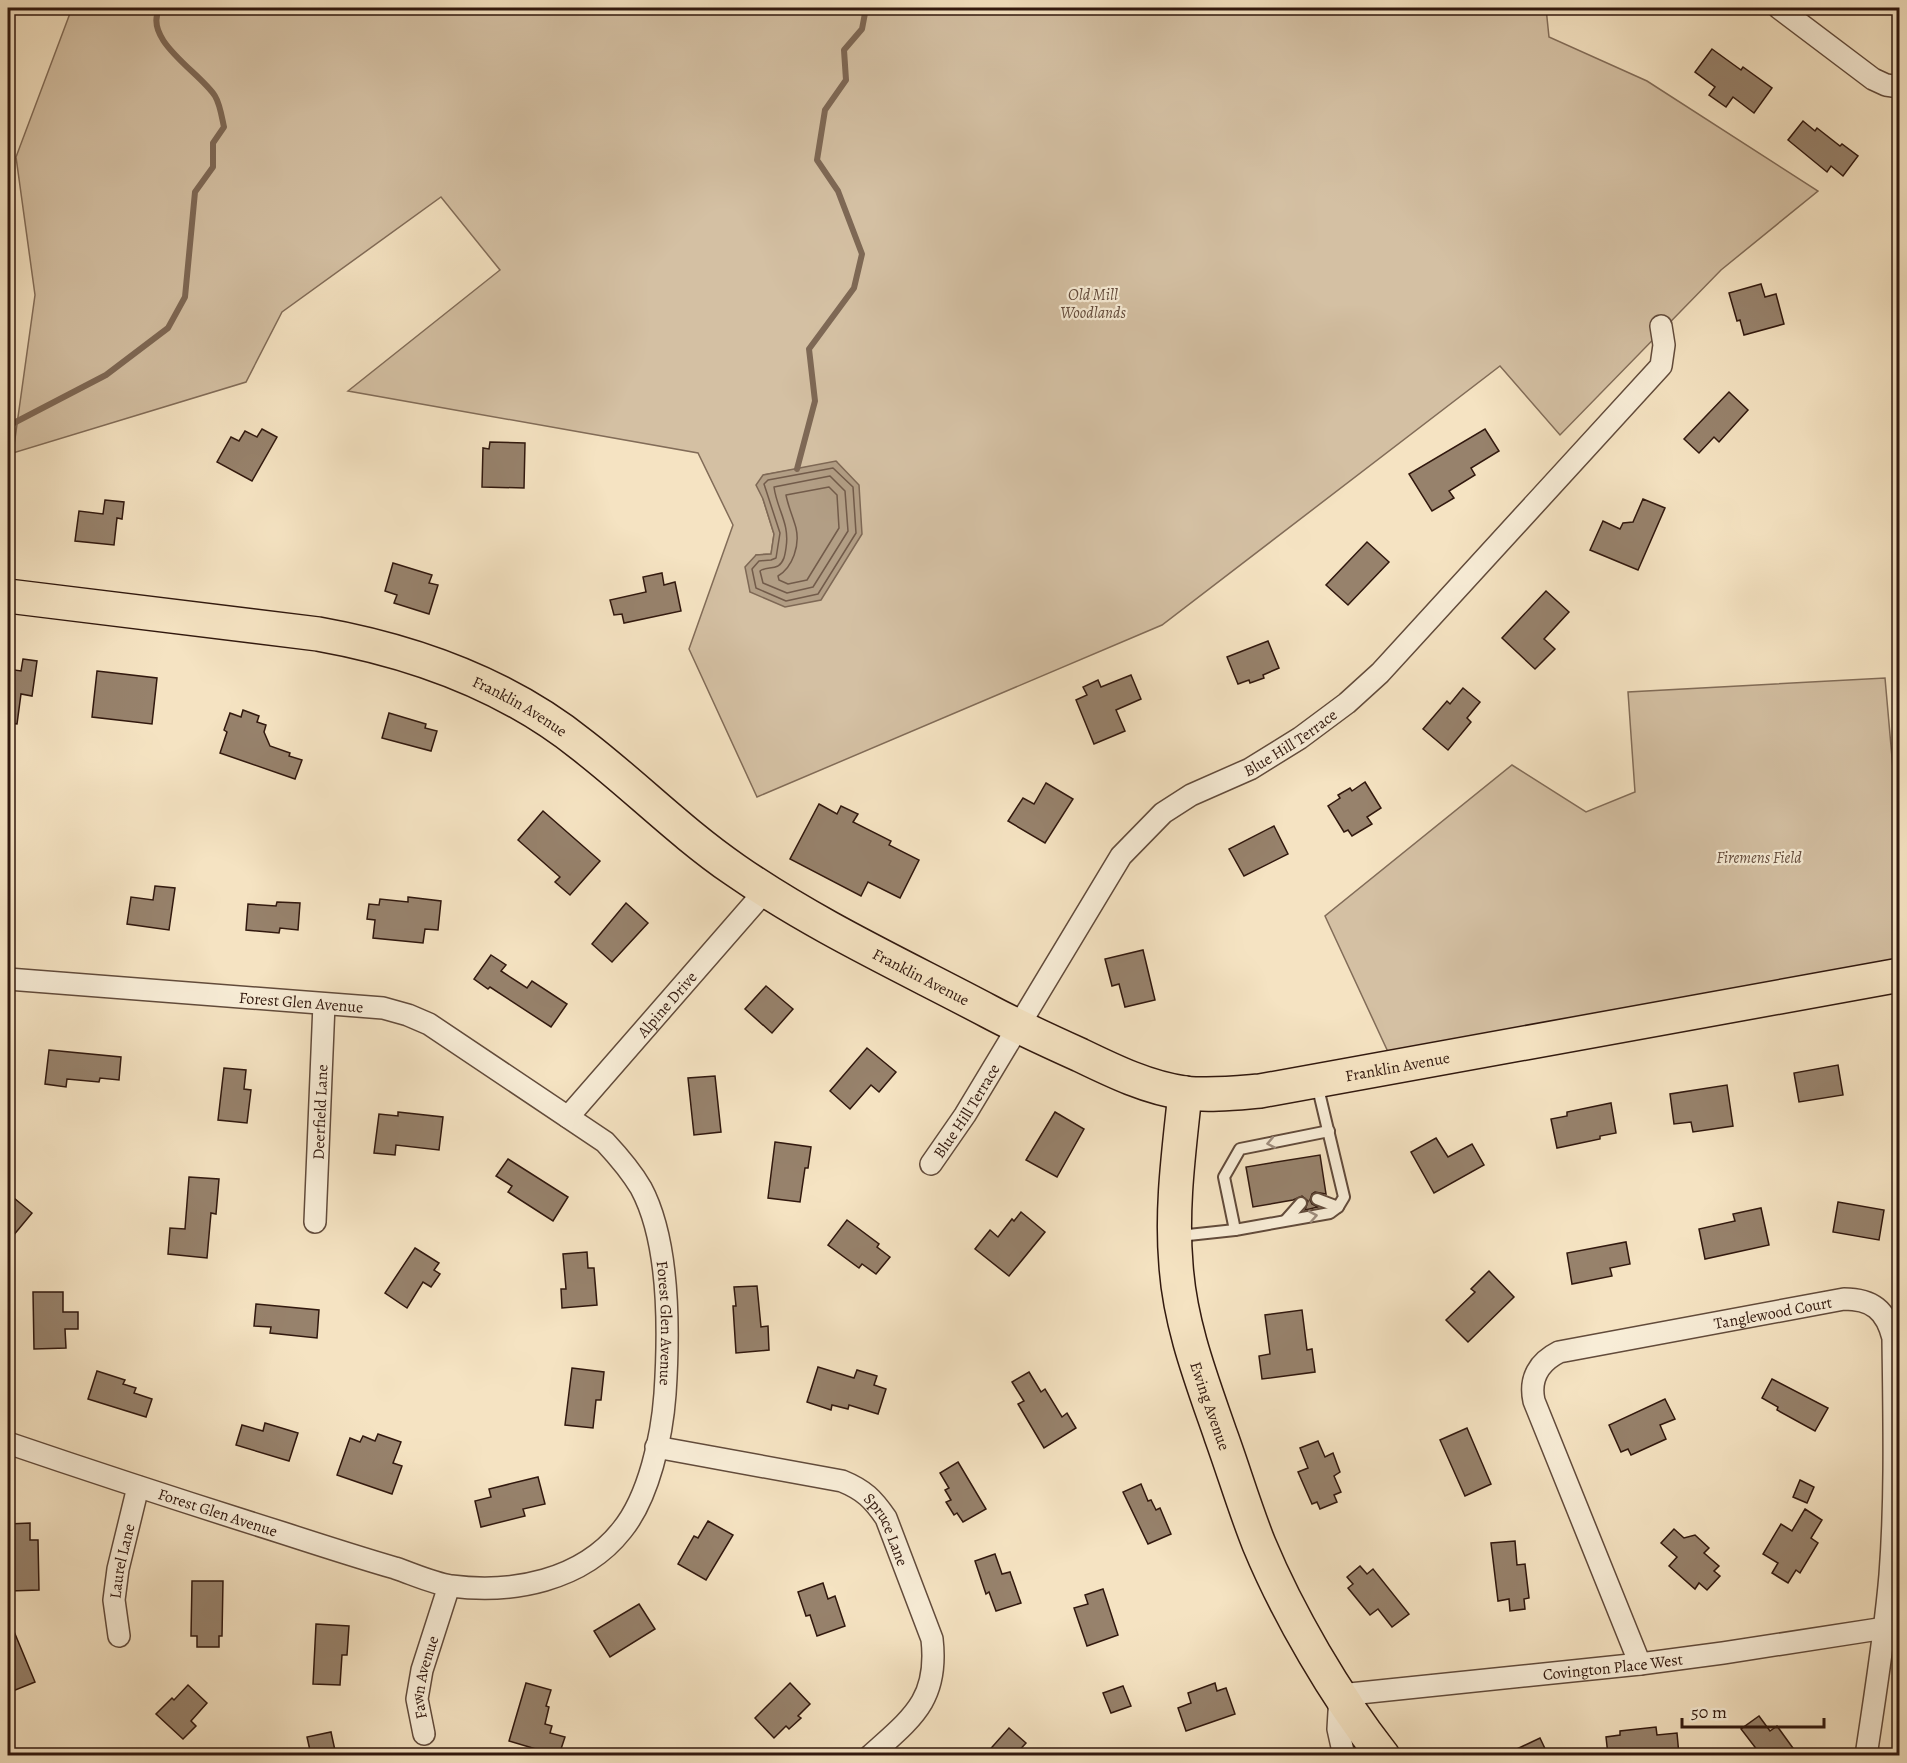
<svg xmlns="http://www.w3.org/2000/svg" width="1907" height="1763" font-family="Alegreya,serif">
	<rect width="100%" height="100%" fill="#f5e3c2"/>
	<filter id="stains"><feTurbulence type="fractalNoise" baseFrequency=".00333" numOctaves="4"/><feColorMatrix values="0 0 0 0 .2 0 0 0 0 .09 0 0 0 0 .02 0 0 0 .5 -.17"/></filter>
	<radialGradient id="worn" r=".72"><stop offset=".6" stop-color="#630" stop-opacity="0"/><stop offset="1" stop-color="#630" stop-opacity=".3"/></radialGradient>
	<!-- green -->
	<g fill="#d4c0a3" stroke="#826c58" stroke-width="1.5" fill-rule="evenodd">
		<path d="M72,8H1546L1549,37L1647,81L1818,191L1721,270L1560,435L1500,366L1162,625L757,797L689,649L733,525L698,453L348,391L500,270L441,197L282,312L246,382L13,453L35,295L16,157ZM836,462L750,592L756,555L771,554L774,534L763,499L764,475Z"/>
		<polygon points="1885,678 1899,837 1899,975 1395,1067 1325,916 1512,765 1586,812 1635,792 1628,692"/>
	</g>
	<!-- water -->
	<polygon fill="#b29e85" stroke="#7e6855" stroke-width="1.5" points="836,461 859,485 862,534 821,600 785,607 750,592 745,567 756,555 771,554 774,534 763,499 756,485 763,475"/>
	<g fill="none" stroke-linecap="round" stroke-linejoin="round">
		<!-- shore -->
		<g stroke="#725b4a" stroke-width="1.5">
			<polygon points="833,468 853,487 856,533 818,594 786,601 756,588 752,569 759,561 771,560 776,558 780,533 764,484 768,480"/>
			<path d="M830,476L845,491L848,531L813,587L787,593L763,583L760,571C765,567 772,569 778,566C784,562 785,555 786,548C790,523 777,510 774,487Z"/>
			<path d="M829,487L837,495L839,528L807,580L788,584L779,580L778,576C793,567 800,545 796,528C793,517 788,506 786,495Z"/>
		</g>
		<!-- stream -->
		<g stroke="#7e6855" stroke-width="6">
			<path d="M8,426L106,375L168,328L185,297L195,192L213,167V143L224,127C222,118 220,104 215,96C201,73 141,39 160,8"/>
			<polyline points="797,469 815,401 809,349 854,288 862,254 838,191 817,160 825,110 846,80 844,50 862,29 866,8"/>
		</g>
	</g>
	<!-- building -->
	<g fill="#97826c" stroke="#31180e" stroke-width="1.5">
		<polygon points="1712,49 1741,70 1743,67 1772,88 1754,113 1733,97 1726,107 1709,95 1715,87 1695,72"/>
		<polygon points="1803,121 1815,131 1817,128 1840,146 1842,144 1858,156 1843,176 1831,166 1827,172 1788,140"/>
		<polygon points="1761,284 1765,297 1776,294 1784,324 1744,335 1740,320 1737,321 1729,293"/>
		<polygon points="1729,392 1748,410 1719,442 1714,437 1699,453 1684,439"/>
		<polygon points="262,429 277,437 252,481 217,462 231,437 239,441 245,431 257,437"/>
		<polygon points="1485,429 1499,451 1471,468 1475,475 1449,491 1454,498 1432,511 1409,474"/>
		<polygon points="490,442 525,443 524,488 482,487 483,448 489,449"/>
		<polygon points="1643,499 1665,508 1638,570 1590,550 1603,521 1620,529 1623,523 1633,522"/>
		<polygon points="105,500 124,502 122,519 117,518 114,545 75,541 79,511 103,514"/>
		<polygon points="1367,542 1389,562 1348,605 1326,585"/>
		<polygon points="393,563 432,575 429,583 438,585 429,614 394,603 397,595 385,591"/>
		<polygon points="662,573 664,585 675,582 681,611 624,623 622,614 614,615 610,600 646,592 643,577"/>
		<polygon points="1546,591 1569,612 1544,639 1555,649 1535,669 1502,638"/>
		<polygon points="1268,641 1279,668 1263,675 1264,678 1250,683 1249,680 1238,684 1227,657"/>
		<polygon points="23,659 37,661 32,696 21,694 17,724 8,723 8,669 21,671"/>
		<polygon points="97,671 157,678 152,724 92,717"/>
		<polygon points="1131,675 1141,699 1116,710 1125,731 1094,744 1076,700 1087,695 1083,687 1098,680 1101,687"/>
		<polygon points="1463,688 1480,702 1467,718 1471,722 1448,750 1423,729 1447,701 1450,704"/>
		<polygon points="243,710 259,716 257,722 266,725 264,732 270,746 290,753 289,756 302,760 295,779 220,753 227,732 224,730 230,713 241,717"/>
		<polygon points="389,713 426,724 425,728 437,731 431,751 382,738"/>
		<polygon points="1365,782 1381,808 1367,817 1372,824 1352,836 1348,830 1344,832 1328,806 1340,798 1338,795 1350,788 1352,791"/>
		<polygon points="1046,783 1073,799 1045,843 1008,821 1023,798 1034,804"/>
		<polygon points="819,804 837,814 841,806 858,814 853,822 891,841 889,845 919,860 900,898 868,882 861,896 790,859"/>
		<polygon points="543,811 600,861 570,895 555,882 560,877 518,840"/>
		<polygon points="1274,826 1288,854 1244,876 1229,849"/>
		<polygon points="155,886 175,888 169,930 127,924 131,897 153,900"/>
		<polygon points="408,897 441,901 438,930 425,929 423,943 373,938 375,920 367,919 369,904 379,905 380,899 408,902"/>
		<polygon points="277,902 300,903 298,930 280,928 279,933 246,930 248,904 276,906"/>
		<polygon points="626,903 648,923 612,962 592,944"/>
		<polygon points="1143,950 1155,1000 1125,1007 1119,984 1112,986 1105,959"/>
		<polygon points="491,955 506,965 501,971 527,988 532,981 567,1004 551,1027 490,987 488,989 474,979"/>
		<polygon points="766,986 793,1009 772,1033 745,1009"/>
		<polygon points="867,1048 896,1072 879,1092 871,1085 850,1109 830,1091"/>
		<polygon points="49,1050 121,1057 119,1080 100,1078 99,1082 67,1079 66,1087 45,1084"/>
		<polygon points="1838,1065 1843,1095 1799,1102 1794,1073"/>
		<polygon points="224,1068 246,1070 244,1089 251,1090 247,1123 218,1120"/>
		<polygon points="715,1076 721,1132 694,1135 688,1078"/>
		<polygon points="1727,1085 1733,1126 1693,1132 1691,1122 1674,1124 1670,1094"/>
		<polygon points="1611,1103 1616,1133 1600,1136 1600,1139 1557,1148 1551,1119 1567,1116 1567,1112"/>
		<polygon points="398,1112 443,1117 439,1150 396,1145 395,1155 374,1153 379,1114 398,1116"/>
		<polygon points="1055,1112 1084,1129 1057,1177 1026,1160"/>
		<polygon points="1436,1138 1448,1157 1472,1144 1484,1165 1434,1193 1411,1152"/>
		<polygon points="775,1142 811,1147 808,1168 805,1168 800,1202 768,1198"/>
		<polygon points="1320,1155 1326,1194 1315,1192 1312,1194 1310,1200 1312,1204 1318,1207 1305,1210 1308,1201 1302,1196 1293,1200 1253,1207 1246,1167"/>
		<polygon points="508,1159 568,1197 553,1221 508,1192 512,1186 496,1176"/>
		<polygon points="189,1177 219,1179 216,1214 211,1213 207,1258 168,1254 170,1228 185,1229"/>
		<polygon points="8,1193 32,1213 8,1242"/>
		<polygon points="1838,1202 1884,1210 1879,1240 1833,1232"/>
		<polygon points="1761,1208 1769,1245 1705,1259 1699,1229 1735,1221 1733,1214"/>
		<polygon points="1021,1212 1045,1232 1009,1276 975,1249 990,1230 998,1237 1012,1219 1014,1221"/>
		<polygon points="847,1220 879,1244 877,1247 890,1257 876,1274 862,1264 859,1268 828,1245"/>
		<polygon points="1626,1242 1630,1264 1610,1268 1612,1276 1572,1284 1567,1253"/>
		<polygon points="415,1248 439,1263 434,1270 440,1274 431,1287 423,1282 407,1308 385,1293"/>
		<polygon points="587,1252 588,1268 594,1268 597,1305 562,1308 561,1289 566,1289 563,1254"/>
		<polygon points="1489,1271 1514,1297 1468,1342 1446,1320 1475,1292 1471,1289"/>
		<polygon points="757,1286 761,1327 768,1326 769,1350 736,1353 733,1306 736,1306 734,1287"/>
		<polygon points="33,1292 63,1292 63,1312 78,1312 78,1329 65,1329 66,1348 34,1349"/>
		<polygon points="256,1304 319,1310 317,1338 270,1333 271,1327 254,1326"/>
		<polygon points="1302,1310 1307,1350 1312,1349 1315,1372 1262,1379 1259,1356 1270,1354 1265,1315"/>
		<polygon points="818,1367 854,1378 857,1370 877,1376 874,1385 886,1389 878,1414 849,1405 848,1409 832,1405 831,1410 807,1402"/>
		<polygon points="572,1368 604,1372 601,1400 596,1400 593,1428 565,1425"/>
		<polygon points="97,1371 125,1380 123,1384 136,1388 134,1393 152,1399 146,1417 88,1399"/>
		<polygon points="1029,1372 1041,1392 1045,1389 1062,1417 1067,1413 1076,1428 1044,1448 1018,1404 1024,1401 1012,1382"/>
		<polygon points="1772,1379 1828,1408 1815,1431 1777,1410 1778,1407 1762,1398"/>
		<polygon points="1665,1399 1675,1419 1660,1425 1666,1439 1631,1455 1628,1449 1621,1452 1609,1425"/>
		<polygon points="265,1423 298,1433 289,1461 236,1445 242,1425 263,1431"/>
		<polygon points="1467,1428 1491,1484 1465,1496 1440,1440"/>
		<polygon points="378,1434 401,1442 393,1463 402,1466 392,1494 337,1475 350,1438 360,1442 363,1436 375,1441"/>
		<polygon points="1318,1441 1325,1457 1333,1453 1340,1472 1334,1476 1341,1492 1334,1495 1337,1502 1320,1509 1317,1502 1312,1504 1298,1472 1308,1468 1300,1448"/>
		<polygon points="958,1462 986,1509 963,1522 957,1513 954,1515 946,1502 951,1500 945,1490 949,1488 940,1473"/>
		<polygon points="538,1477 545,1504 523,1509 525,1516 481,1527 475,1501 491,1497 489,1489"/>
		<polygon points="1800,1480 1814,1487 1807,1503 1793,1497"/>
		<polygon points="1141,1484 1148,1501 1151,1500 1156,1510 1160,1508 1171,1534 1148,1544 1123,1492"/>
		<polygon points="1805,1509 1822,1520 1811,1538 1818,1543 1800,1573 1796,1570 1788,1583 1772,1573 1778,1563 1763,1554 1781,1524 1792,1531"/>
		<polygon points="708,1521 733,1535 706,1580 678,1564 694,1536 698,1538"/>
		<polygon points="30,1523 30,1540 38,1540 39,1590 10,1591 8,1524"/>
		<polygon points="1674,1529 1684,1538 1695,1535 1709,1548 1704,1553 1719,1566 1714,1571 1720,1576 1707,1590 1699,1583 1695,1589 1669,1566 1677,1557 1661,1543"/>
		<polygon points="1515,1541 1517,1565 1525,1564 1529,1598 1524,1599 1525,1609 1510,1611 1509,1599 1498,1601 1491,1543"/>
		<polygon points="995,1554 1002,1574 1010,1572 1021,1603 996,1611 989,1592 986,1594 975,1561"/>
		<polygon points="1360,1566 1367,1574 1373,1569 1409,1614 1392,1627 1378,1609 1370,1615 1348,1588 1353,1584 1347,1577"/>
		<polygon points="192,1581 223,1581 222,1636 219,1636 219,1647 197,1647 197,1636 191,1636"/>
		<polygon points="823,1583 828,1599 835,1596 845,1626 817,1636 810,1615 806,1616 798,1592"/>
		<polygon points="1103,1589 1118,1635 1087,1646 1074,1608 1088,1604 1085,1595"/>
		<polygon points="639,1604 655,1629 610,1657 594,1631"/>
		<polygon points="8,1617 35,1682 8,1693"/>
		<polygon points="316,1624 349,1626 347,1655 342,1655 340,1685 313,1684"/>
		<polygon points="526,1683 551,1690 546,1706 549,1707 545,1724 552,1726 550,1733 565,1737 559,1755 534,1755 536,1749 509,1741"/>
		<polygon points="790,1683 810,1704 798,1716 801,1718 789,1729 786,1726 774,1738 755,1718"/>
		<polygon points="1215,1683 1217,1691 1226,1688 1235,1714 1186,1731 1178,1708 1191,1703 1188,1693"/>
		<polygon points="188,1685 207,1703 191,1721 196,1726 183,1739 156,1714 172,1698 174,1700"/>
		<polygon points="1123,1686 1131,1706 1111,1713 1103,1693"/>
		<polygon points="1759,1716 1770,1731 1777,1726 1798,1755 1761,1755 1741,1729"/>
		<polygon points="1656,1727 1657,1735 1677,1733 1679,1755 1622,1755 1622,1754 1608,1755 1606,1737 1620,1735 1620,1731"/>
		<polygon points="1009,1728 1026,1743 1015,1755 985,1755"/>
		<polygon points="331,1732 336,1755 311,1755 307,1737"/>
		<polygon points="1540,1738 1548,1755 1504,1755"/>
	</g>
	<g fill="none" stroke-linecap="round" stroke-linejoin="round">
		<!-- service casing -->
		<g stroke="#624b3b" stroke-width="14">
			<g id="service">
				<polyline points="1317,1199 1338,1207"/>
				<polyline points="1286,1220 1301,1203"/>
				<polyline points="1235,1230 1224,1177 1240,1149 1329,1131"/>
				<polyline points="1179,1236 1235,1230 1330,1213 1338,1207 1344,1197 1317,1084"/>
			</g>
		</g>
		<!-- minor casing -->
		<g stroke="#624b3b" stroke-width="24">
			<g id="minor">
				<polyline points="1779,8 1873,79 1886,85 1900,87"/>
				<path id="s1" d="M8,979L383,1008L408,1015L429,1024L605,1142C619,1157 631,1171 641,1188C670,1242 669,1334 665,1394C662,1436 649,1497 622,1530C582,1581 512,1594 451,1586C432,1583 413,1574 395,1568C357,1557 320,1545 283,1533C191,1504 99,1474 8,1443"/>
				<path id="s2" d="M568,1117L765,891"/>
				<path id="s3" d="M931,1164L965,1115L1121,856L1163,813L1191,795L1250,769L1300,738L1347,703L1380,673L1661,366L1664,345L1661,326"/>
				<path id="s4" d="M315,1222L324,1004"/>
				<path id="s5" d="M656,1447L842,1481C864,1490 873,1499 886,1518L932,1639C939,1700 912,1718 870,1756"/>
				<path id="s6" d="M119,1636L114,1600L118,1569L138,1487"/>
				<path id="s7" d="M1640,1664L1534,1401C1529,1378 1539,1362 1559,1352L1844,1299C1872,1299 1886,1310 1893,1338C1894,1417 1896,1496 1890,1575C1885,1635 1875,1695 1866,1756"/>
				<path id="s8" d="M424,1734L417,1699L422,1670L449,1586"/>
				<path id="s9" d="M1344,1756L1338,1729L1340,1695L1640,1664L1723,1653L1885,1628"/>
			</g>
		</g>
		<!-- primary casing -->
		<g stroke="#31180e" stroke-width="36">
			<g id="primary">
				<path id="s10" d="M8,596L318,634C413,651 506,684 582,745C634,785 681,833 735,870C814,925 903,966 988,1011C1018,1027 1049,1041 1080,1055C1113,1071 1148,1088 1185,1093C1210,1096 1236,1093 1260,1091L1900,975"/>
				<path id="s11" d="M1185,1093C1179,1151 1171,1207 1176,1265C1180,1325 1202,1381 1221,1436C1234,1472 1245,1509 1259,1544C1288,1614 1336,1696 1383,1756"/>
			</g>
		</g>
		<!-- service -->
		<use href="#service" stroke="#f8edd7" stroke-width="10"/>
		<!-- minor -->
		<use href="#minor" stroke="#f8edd7" stroke-width="21"/>
		<!-- primary -->
		<use href="#primary" stroke="#f5e3c2" stroke-width="33"/>
	</g>
	<!-- one-way arrows -->
	<defs><path id="oneway-chevron" d="M-2-3.5L2.5 0L-2 3.5" fill="none" stroke-width="1.6" stroke-linecap="round" stroke-linejoin="round" transform="scale(1.5)"/></defs>
	<g stroke="#9e8d7d">
		<use href="#oneway-chevron" transform="translate(1271 1143) rotate(169)"/>
		<use href="#oneway-chevron" transform="translate(1313 1216) rotate(-10)"/>
	</g>
	<g text-anchor="middle" stroke-width="4.5" stroke-linejoin="round" paint-order="stroke">
		<!-- park labels -->
		<g font-size="16" font-style="italic" fill="#624a3b" stroke="#f8edd7">
			<text x="1093" y="300">Old Mill<tspan x="1093" dy="18">Woodlands</tspan></text>
			<text x="1759" y="863">Firemens Field</text>
		</g>
		<!-- street labels -->
		<g font-size="16" fill="#31180e" stroke="#f8edd7">
			<text dy="6" stroke="none"><textPath href="#s10" startOffset="528">Franklin Avenue</textPath></text>
			<text dy="6" stroke="none"><textPath href="#s3" startOffset="568">Blue Hill Terrace</textPath></text>
			<text dy="6" stroke="none"><textPath href="#s10" startOffset="1014">Franklin Avenue</textPath></text>
			<text dy="6" stroke="none"><textPath href="#s1" startOffset="294">Forest Glen Avenue</textPath></text>
			<text dy="6" stroke="none"><textPath href="#s2" startOffset="150">Alpine Drive</textPath></text>
			<text dy="6" stroke="none"><textPath href="#s10" startOffset="1518">Franklin Avenue</textPath></text>
			<text dy="6" stroke="none"><textPath href="#s3" startOffset="64">Blue Hill Terrace</textPath></text>
			<text dy="6" stroke="none"><textPath href="#s4" startOffset="110">Deerfield Lane</textPath></text>
			<text dy="6" stroke="none"><textPath href="#s7" startOffset="561">Tanglewood Court</textPath></text>
			<text dy="6" stroke="none"><textPath href="#s1" startOffset="834">Forest Glen Avenue</textPath></text>
			<text dy="6" stroke="none"><textPath href="#s11" startOffset="318">Ewing Avenue</textPath></text>
			<text transform="translate(218 1512) rotate(18)" y="6">Forest Glen Avenue</text>
			<text dy="6" stroke="none"><textPath href="#s5" startOffset="258">Spruce Lane</textPath></text>
			<text dy="6" stroke="none"><textPath href="#s6" startOffset="76">Laurel Lane</textPath></text>
			<text dy="6" stroke="none"><textPath href="#s9" startOffset="336">Covington Place West</textPath></text>
			<text dy="6" stroke="none"><textPath href="#s8" startOffset="58">Fawn Avenue</textPath></text>
		</g>
	</g>
	<!-- margin -->
	<rect width="1907" height="1763" fill="none" stroke="#f5e3c2" stroke-width="30"/>
	<rect x="9" y="9" width="1889" height="1745" fill="none" stroke="#31180e" stroke-width="3"/>
	<rect x="15" y="15" width="1877" height="1733" fill="none" stroke="#31180e" stroke-width="1.5"/>
	<!-- scale -->
	<path d="M1682 1718v9h142v-9" fill="none" stroke="#31180e" stroke-width="3"/>
	<text x="1691" y="1718" font-size="18" fill="#31180e" stroke="#f8edd7" stroke-width="4.5" paint-order="stroke">50 m</text>
	<rect width="100%" height="100%" filter="url(#stains)"/>
	<rect width="100%" height="100%" fill="url(#worn)"/>
</svg>
